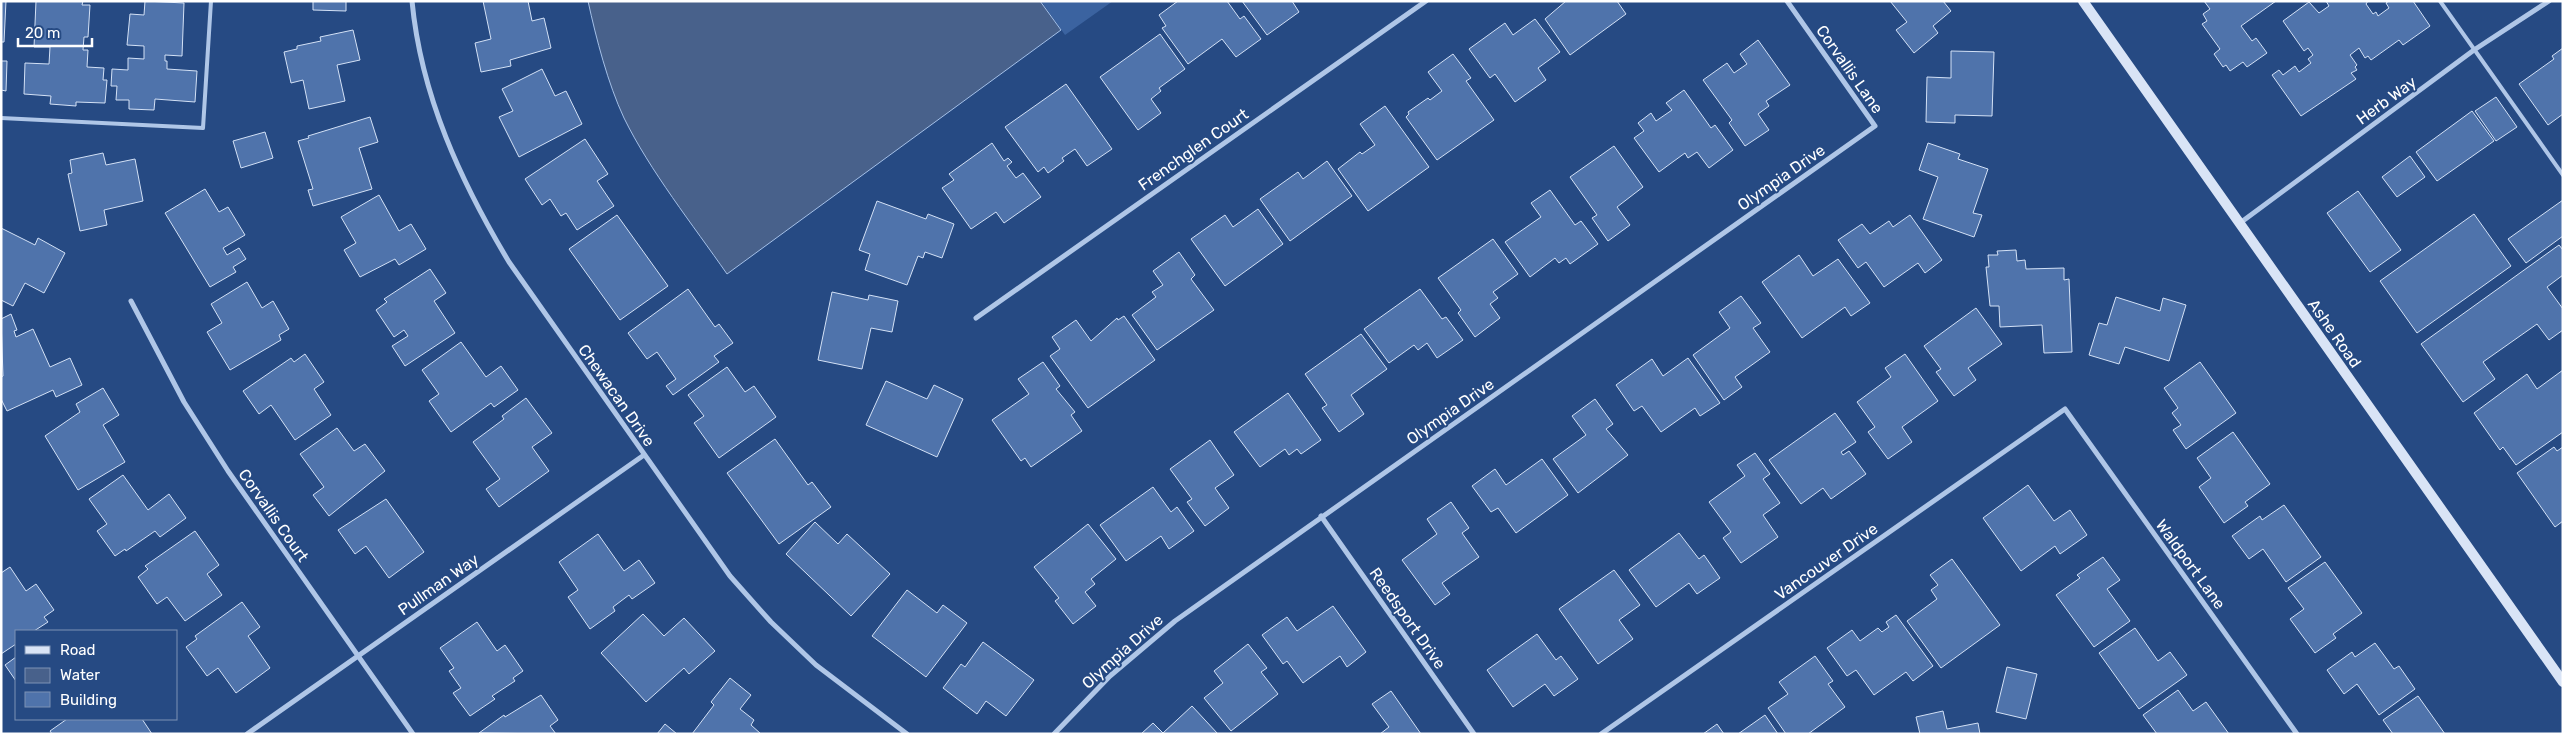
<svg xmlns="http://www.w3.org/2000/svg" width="2564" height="735" font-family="Rubik,sans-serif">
	<rect width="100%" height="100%" fill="#264a83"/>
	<!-- green -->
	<polygon fill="#3b63a0" points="1041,1 1113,1 1065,35"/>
	<!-- water -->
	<path fill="#48618b" stroke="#a4c0e8" d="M588,1H1040L1061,30L727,274C693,225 650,171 624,118C608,84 596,38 588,1Z"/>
	<!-- building -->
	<g fill="#4f73ab" stroke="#d3e1f6">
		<polygon points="1,1 6,1 4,42 1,42"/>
		<polygon points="36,1 83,1 82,5 90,5 88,37 84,37 83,50 88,50 87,67 104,68 103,80 107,80 105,103 76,102 76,106 50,104 51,96 24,94 25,63 49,64 50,47 34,47"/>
		<polygon points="145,1 184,3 182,56 165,55 165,61 167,61 167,69 197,71 195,102 155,99 154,110 129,109 129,100 116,100 117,86 111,86 112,69 128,70 128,58 144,59 144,46 127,45 130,14 144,15"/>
		<polygon points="313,1 346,1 346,11 313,10"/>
		<polygon points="483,1 528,1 532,21 544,18 551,48 510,60 511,66 481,72 475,43 491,39"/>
		<polygon points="1178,1 1227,1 1240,19 1244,16 1261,39 1236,57 1222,39 1188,64 1162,28 1166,26 1159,15"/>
		<polygon points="1242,1 1292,1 1299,12 1267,35"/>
		<polygon points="1566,1 1617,1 1626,14 1570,55 1545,19"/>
		<polygon points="1890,1 1943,1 1951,11 1933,26 1938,33 1914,53 1896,30 1907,22"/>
		<polygon points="2204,1 2276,1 2241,26 2252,41 2256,38 2267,53 2247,67 2243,62 2230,71 2226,65 2223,67 2214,54 2220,49 2202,24 2207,21 2203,14 2210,9"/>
		<polygon points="2326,1 2368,1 2366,4 2373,14 2376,12 2378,16 2389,8 2386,3 2389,1 2413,1 2430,26 2403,45 2399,40 2371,60 2368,56 2365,58 2359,48 2350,55 2357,65 2355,67 2357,70 2351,73 2356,79 2301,116 2272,75 2279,70 2283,75 2295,66 2299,72 2311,63 2308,59 2313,55 2308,48 2304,51 2283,21 2309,2 2319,13 2329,6"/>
		<polygon points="1535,19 1560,52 1538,68 1546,80 1515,102 1495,74 1490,78 1469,49 1505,23 1513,35"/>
		<polygon points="353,30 360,60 337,65 345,101 309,109 303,80 291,83 284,52 297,49 297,46 321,41 320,37"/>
		<polygon points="1160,34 1185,69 1159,88 1161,91 1151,99 1161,113 1138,130 1100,77"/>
		<polygon points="1758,40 1790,85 1766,101 1769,106 1758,114 1769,130 1745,146 1729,123 1732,120 1703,80 1727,63 1734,73 1747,64 1740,54"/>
		<polygon points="2563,48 2563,114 2548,125 2519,84 2554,59 2552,56"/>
		<polygon points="1951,51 1994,52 1992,116 1955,115 1955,123 1926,122 1927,77 1951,78"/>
		<polygon points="1453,54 1471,78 1466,81 1494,120 1437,160 1406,117 1409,114 1408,112 1428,98 1430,100 1442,91 1428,72"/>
		<polygon points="1,61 7,61 6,91 1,90"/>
		<polygon points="542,69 555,96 566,91 582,124 519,157 499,117 513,111 502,89"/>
		<polygon points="1066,84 1112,149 1087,166 1075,149 1062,158 1064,161 1048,173 1044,167 1038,172 1005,127"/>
		<polygon points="1684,90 1711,128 1715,125 1733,150 1709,168 1697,152 1688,158 1685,153 1659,172 1634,138 1644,131 1638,123 1651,113 1656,121 1672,110 1666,103"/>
		<polygon points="2496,97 2517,127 2496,141 2475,111"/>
		<polygon points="1385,106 1429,167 1368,211 1338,169 1360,152 1362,154 1375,145 1360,124"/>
		<polygon points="2472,111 2494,141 2437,181 2416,152"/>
		<polygon points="370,117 378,142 359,148 372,189 313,206 308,190 313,189 298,141 309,138 308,136"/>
		<polygon points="265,132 273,158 241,168 233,141"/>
		<polygon points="585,139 608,174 597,181 614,206 577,230 566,213 561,216 550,199 542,205 525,179"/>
		<polygon points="992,143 1004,161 1008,158 1012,162 1007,166 1016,178 1023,173 1041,197 1004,223 996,212 971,229 942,188 954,180 949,174"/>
		<polygon points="1928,143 1960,154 1958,159 1988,169 1973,213 1982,215 1974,237 1923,219 1938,177 1919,170"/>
		<polygon points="1614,146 1643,187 1617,207 1630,225 1608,241 1592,218 1597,215 1570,177"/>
		<polygon points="103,153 106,165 135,159 143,201 104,210 107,225 80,231 68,174 72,173 70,160"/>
		<polygon points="2410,156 2425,177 2397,197 2382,177"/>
		<polygon points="1327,161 1352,196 1290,241 1260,199 1298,172 1303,179"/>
		<polygon points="205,189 219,212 228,207 245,235 223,248 227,255 239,248 246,259 233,267 236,272 210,287 165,213"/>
		<polygon points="1550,190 1575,225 1581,221 1598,244 1570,264 1566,258 1559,263 1555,258 1530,277 1505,242 1541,217 1531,203"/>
		<polygon points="2358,191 2401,250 2370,272 2327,213"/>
		<polygon points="379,195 399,231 411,224 426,249 399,265 395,259 360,277 344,250 356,243 341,217"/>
		<polygon points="2563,200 2563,236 2526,263 2508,239"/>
		<polygon points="877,201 926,219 928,214 954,224 942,258 925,252 923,258 918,256 907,285 865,270 870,254 859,250"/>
		<polygon points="1258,209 1283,244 1225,286 1191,239 1225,215 1233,227"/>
		<polygon points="2474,214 2511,266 2417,333 2380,281"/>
		<polygon points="617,215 668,286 620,320 569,249"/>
		<polygon points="1910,215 1942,260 1925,273 1918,263 1884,287 1866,262 1858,268 1838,240 1862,224 1870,234 1889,221 1893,227"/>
		<polygon points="1,228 35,245 38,238 65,253 44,293 25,283 13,306 1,300"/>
		<polygon points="1493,239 1518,274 1493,292 1498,298 1490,304 1500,318 1475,337 1458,313 1461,310 1438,278"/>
		<polygon points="2559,245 2563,250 2563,275 2547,287 2563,309 2563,330 2549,340 2537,324 2483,362 2495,379 2463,402 2421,344"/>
		<polygon points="2016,250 2017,261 2025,260 2026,269 2064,268 2064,280 2069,279 2072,352 2044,353 2042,325 2000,327 1999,306 1990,306 1986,267 1989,267 1988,255 1998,255 1997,251"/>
		<polygon points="1179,252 1195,275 1191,279 1214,310 1157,350 1132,315 1156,297 1152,292 1163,285 1153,271"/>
		<polygon points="1799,255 1813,276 1838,259 1870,303 1851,316 1845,307 1802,338 1762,282"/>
		<polygon points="430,269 446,293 434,301 455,333 405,366 392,346 408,336 404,330 394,337 376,310 387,302 384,299"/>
		<polygon points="247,282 262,308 273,301 289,329 279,335 281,340 230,370 207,332 222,323 211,304"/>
		<polygon points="688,289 715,327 719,324 733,343 714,356 719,362 673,395 666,386 676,379 657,352 647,359 628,333"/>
		<polygon points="1420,289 1442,319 1446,317 1463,340 1437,358 1427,343 1418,350 1414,345 1389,363 1364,329"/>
		<polygon points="832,292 868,300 869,295 898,301 892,332 871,328 862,369 818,360"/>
		<polygon points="1741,296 1761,323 1753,328 1770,352 1735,377 1742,387 1724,400 1693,355 1730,328 1719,312"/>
		<polygon points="2116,297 2160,311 2163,298 2186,305 2169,361 2125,347 2119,364 2089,355 2099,323 2107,325"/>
		<polygon points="1976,308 2002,344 1968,368 1976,380 1954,396 1936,372 1941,369 1924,346"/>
		<polygon points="11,314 17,330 14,331 16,337 33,329 50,367 70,358 82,385 56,397 53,390 7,411 1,399 1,377 3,376 1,319"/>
		<polygon points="1124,316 1155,360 1088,408 1050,356 1060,349 1052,337 1076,320 1091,341 1117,318 1118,320"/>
		<polygon points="1361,334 1387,369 1351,395 1364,414 1339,432 1322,408 1327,405 1305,374"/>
		<polygon points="461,342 486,377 501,366 518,390 494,407 491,403 451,432 429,401 439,394 422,370"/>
		<polygon points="305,354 324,382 314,389 331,415 295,440 271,405 259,414 243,391 291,358 294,362"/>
		<polygon points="1905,354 1938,401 1902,427 1912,442 1888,459 1868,432 1875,427 1857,402 1891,377 1885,368"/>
		<polygon points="1688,358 1720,403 1700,416 1695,408 1661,432 1642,406 1634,411 1616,385 1652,359 1663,376"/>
		<polygon points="1043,362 1060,386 1056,389 1075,412 1071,415 1082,431 1031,467 1025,458 1021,461 992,420 1029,394 1018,379"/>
		<polygon points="2200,362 2236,413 2186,449 2173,430 2181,425 2172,413 2178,408 2164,388"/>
		<polygon points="727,367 745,392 754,386 776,417 719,458 694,423 704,416 688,395"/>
		<polygon points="2563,370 2563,432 2516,465 2503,447 2500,450 2474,413 2527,374 2537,389"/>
		<polygon points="886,381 927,399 934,385 963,399 937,457 866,425"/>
		<polygon points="103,388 119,415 103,425 125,462 78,490 45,436 80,412 76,404"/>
		<polygon points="1288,393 1321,440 1301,454 1297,449 1289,455 1285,449 1260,467 1234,432"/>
		<polygon points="526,398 552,433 532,447 549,471 499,507 486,489 500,479 473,442 504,419 502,416"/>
		<polygon points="1595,399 1613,424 1606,429 1628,455 1578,493 1553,459 1586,435 1572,416"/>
		<polygon points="1835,413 1856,442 1841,452 1843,455 1849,451 1866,474 1831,499 1823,488 1801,504 1769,460"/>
		<polygon points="337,428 354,451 365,444 385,471 329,516 313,495 324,487 300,454"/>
		<polygon points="2233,432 2270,484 2245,502 2248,506 2224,523 2199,487 2211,478 2197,458"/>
		<polygon points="775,439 808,485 812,482 831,507 779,544 727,473"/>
		<polygon points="1210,440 1234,475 1215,488 1229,508 1205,526 1187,502 1192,499 1170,469"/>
		<polygon points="2554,447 2557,451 2563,447 2563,521 2555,527 2517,473"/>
		<polygon points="1755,453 1770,474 1763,479 1780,503 1763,515 1778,537 1741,563 1723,538 1731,532 1709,502 1745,476 1737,465"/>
		<polygon points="1542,459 1568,495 1516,533 1498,508 1491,512 1472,486 1495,469 1506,485"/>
		<polygon points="123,475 148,510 169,494 186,518 160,537 155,531 126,551 125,549 115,556 97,531 107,524 89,499"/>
		<polygon points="2028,485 2054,521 2070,510 2087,535 2060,554 2055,546 2021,571 1983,518"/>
		<polygon points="1153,487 1171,512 1177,507 1194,531 1169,549 1161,536 1126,561 1100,525"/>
		<polygon points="386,499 424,552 389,578 366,546 355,554 338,530"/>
		<polygon points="1451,502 1469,528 1462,533 1479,557 1442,583 1450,594 1435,605 1402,560 1437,534 1427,519"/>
		<polygon points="2284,505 2321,557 2286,582 2263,549 2249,559 2232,536 2260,516 2262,520"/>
		<polygon points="815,522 838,544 847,534 890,574 851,616 786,554"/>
		<polygon points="1088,524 1116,559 1091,579 1095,584 1085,592 1096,606 1073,624 1055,601 1059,598 1034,567"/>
		<polygon points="195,531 219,565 207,574 222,595 185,621 167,597 157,604 138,577 148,569 145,566"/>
		<polygon points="1679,533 1699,559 1704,555 1720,578 1697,594 1689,583 1656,607 1629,570"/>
		<polygon points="598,534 624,571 639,560 655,583 632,599 629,595 613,607 615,611 590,629 568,597 578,590 559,562"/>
		<polygon points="2103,557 2120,580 2107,589 2130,621 2094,647 2056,595 2080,578 2077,575"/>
		<polygon points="1952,559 2000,625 1941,668 1907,621 1937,599 1931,590 1938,585 1930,575"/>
		<polygon points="2325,562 2362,613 2333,634 2336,638 2315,653 2290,619 2304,609 2288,588"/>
		<polygon points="10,567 26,591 36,584 54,610 44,617 48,622 34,631 16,631 16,644 1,654 1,573"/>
		<polygon points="1614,570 1640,605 1619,620 1633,639 1598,664 1559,609"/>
		<polygon points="907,590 937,613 943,605 967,623 926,677 872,636"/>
		<polygon points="242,602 260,627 248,636 270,668 236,693 218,668 207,676 186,647 197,639 195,636"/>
		<polygon points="1333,606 1366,652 1347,667 1340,656 1303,683 1287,661 1283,664 1262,635 1287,617 1297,631"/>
		<polygon points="643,614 664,636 684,618 715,651 689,674 684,668 646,702 601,653"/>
		<polygon points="1896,615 1933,666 1913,681 1906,672 1874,695 1856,670 1847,676 1827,648 1852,630 1860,641 1878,628 1882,632 1889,627 1886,622"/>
		<polygon points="477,622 497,651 505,645 523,671 513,678 515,681 492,696 495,699 470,716 453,693 461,688 449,671 454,668 440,648"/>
		<polygon points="2135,628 2158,661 2170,652 2187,675 2139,709 2099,653"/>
		<polygon points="1537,634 1556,660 1561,656 1578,679 1554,696 1545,684 1513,707 1487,670"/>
		<polygon points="983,642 1034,680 1006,716 986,701 977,714 943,688 961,664 965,667"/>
		<polygon points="2375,643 2394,669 2399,666 2415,689 2379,715 2357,684 2344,694 2327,670 2352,652 2355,657"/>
		<polygon points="1248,644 1267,668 1261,672 1278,694 1231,731 1204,698 1223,683 1214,671"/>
		<polygon points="1815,656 1833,681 1828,684 1845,707 1808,734 1786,734 1768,708 1788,694 1779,682"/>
		<polygon points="16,657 16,681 5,665"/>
		<polygon points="2007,667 2037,674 2026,719 1996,712"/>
		<polygon points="730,678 751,695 740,709 754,720 751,725 761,734 692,734 714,705 711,702"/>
		<polygon points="2178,690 2193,711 2206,702 2229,734 2157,734 2143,715"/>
		<polygon points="1391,691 1421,734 1380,734 1389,727 1372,704"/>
		<polygon points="541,695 558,720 550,726 556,734 479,733 504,715 505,717"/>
		<polygon points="2418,696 2445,734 2393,734 2383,720"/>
		<polygon points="1192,706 1218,734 1141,734 1153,723 1163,733"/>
		<polygon points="1943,711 1947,729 1978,723 1980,734 1920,734 1916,717"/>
		<polygon points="1765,715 1778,734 1738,734"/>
		<polygon points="67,719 142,719 152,734 52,734 50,731"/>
		<polygon points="665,724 677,734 657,734"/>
		<polygon points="1717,724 1724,734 1703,734"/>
	</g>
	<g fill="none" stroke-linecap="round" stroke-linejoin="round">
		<!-- lane -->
		<g stroke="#afc6e7" stroke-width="4">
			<polyline points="2440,1 2563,175"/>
			<polyline points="1,118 203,128 211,1"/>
		</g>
		<!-- street -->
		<g stroke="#afc6e7" stroke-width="5">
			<path d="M412,1C421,96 461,182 509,262L730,576L771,622L816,665L907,734"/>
			<polyline points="2240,223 2474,50 2549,1"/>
			<polyline points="131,301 184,402 228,471 413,734"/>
			<polyline points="976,318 1426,1"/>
			<polyline points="1321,516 1474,734"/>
			<polyline points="247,734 644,455"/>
			<polyline points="1054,734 1110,676 1175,621 1875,126 1787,1"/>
			<polyline points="1601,734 2065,409 2297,734"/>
		</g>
		<!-- secondary -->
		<polyline stroke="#d9e4f6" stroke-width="10" points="2083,1 2563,682"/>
	</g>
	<g text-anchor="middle" stroke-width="4" stroke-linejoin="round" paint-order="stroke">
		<!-- street labels -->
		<g font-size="16" fill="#fff" stroke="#264a83">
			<text transform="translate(1850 69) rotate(55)" y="6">Corvallis Lane</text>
			<text transform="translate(2386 100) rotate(-36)" y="6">Herb Way</text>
			<text transform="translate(1193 149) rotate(-35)" y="6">Frenchglen Court</text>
			<text transform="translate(1781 177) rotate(-35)" y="6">Olympia Drive</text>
			<text transform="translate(2335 333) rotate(55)" y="6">Ashe Road</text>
			<text transform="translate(617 395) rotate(55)" y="6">Chewacan Drive</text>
			<text transform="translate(1450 411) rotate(-35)" y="6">Olympia Drive</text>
			<text transform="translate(274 515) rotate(55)" y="6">Corvallis Court</text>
			<text transform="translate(1826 561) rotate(-35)" y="6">Vancouver Drive</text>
			<text transform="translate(2191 564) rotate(54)" y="6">Waldport Lane</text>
			<text transform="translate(438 584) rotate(-35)" y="6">Pullman Way</text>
			<text transform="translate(1408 618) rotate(55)" y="6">Reedsport Drive</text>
			<text transform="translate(1122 651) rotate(-42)" y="6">Olympia Drive</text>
		</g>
	</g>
	<!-- border -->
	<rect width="2564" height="735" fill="none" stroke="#ffffff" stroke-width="5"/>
	<!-- legend -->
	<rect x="15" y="630" width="162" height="90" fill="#264a83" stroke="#7d92b5"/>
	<rect x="25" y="646" width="25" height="8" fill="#d9e4f6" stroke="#7d92b5"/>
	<text x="60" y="655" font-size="15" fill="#ffffff">Road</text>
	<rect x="25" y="668" width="25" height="15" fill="#48618b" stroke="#7d92b5"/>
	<text x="60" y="680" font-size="15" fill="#ffffff">Water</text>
	<rect x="25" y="692" width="25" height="15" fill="#4f73ab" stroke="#7d92b5"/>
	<text x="60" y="705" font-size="15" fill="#ffffff">Building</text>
	<!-- scale -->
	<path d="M18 38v8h74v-8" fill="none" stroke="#ffffff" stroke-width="2.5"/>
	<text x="25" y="38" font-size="15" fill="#ffffff" stroke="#264a83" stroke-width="4" paint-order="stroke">20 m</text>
</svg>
